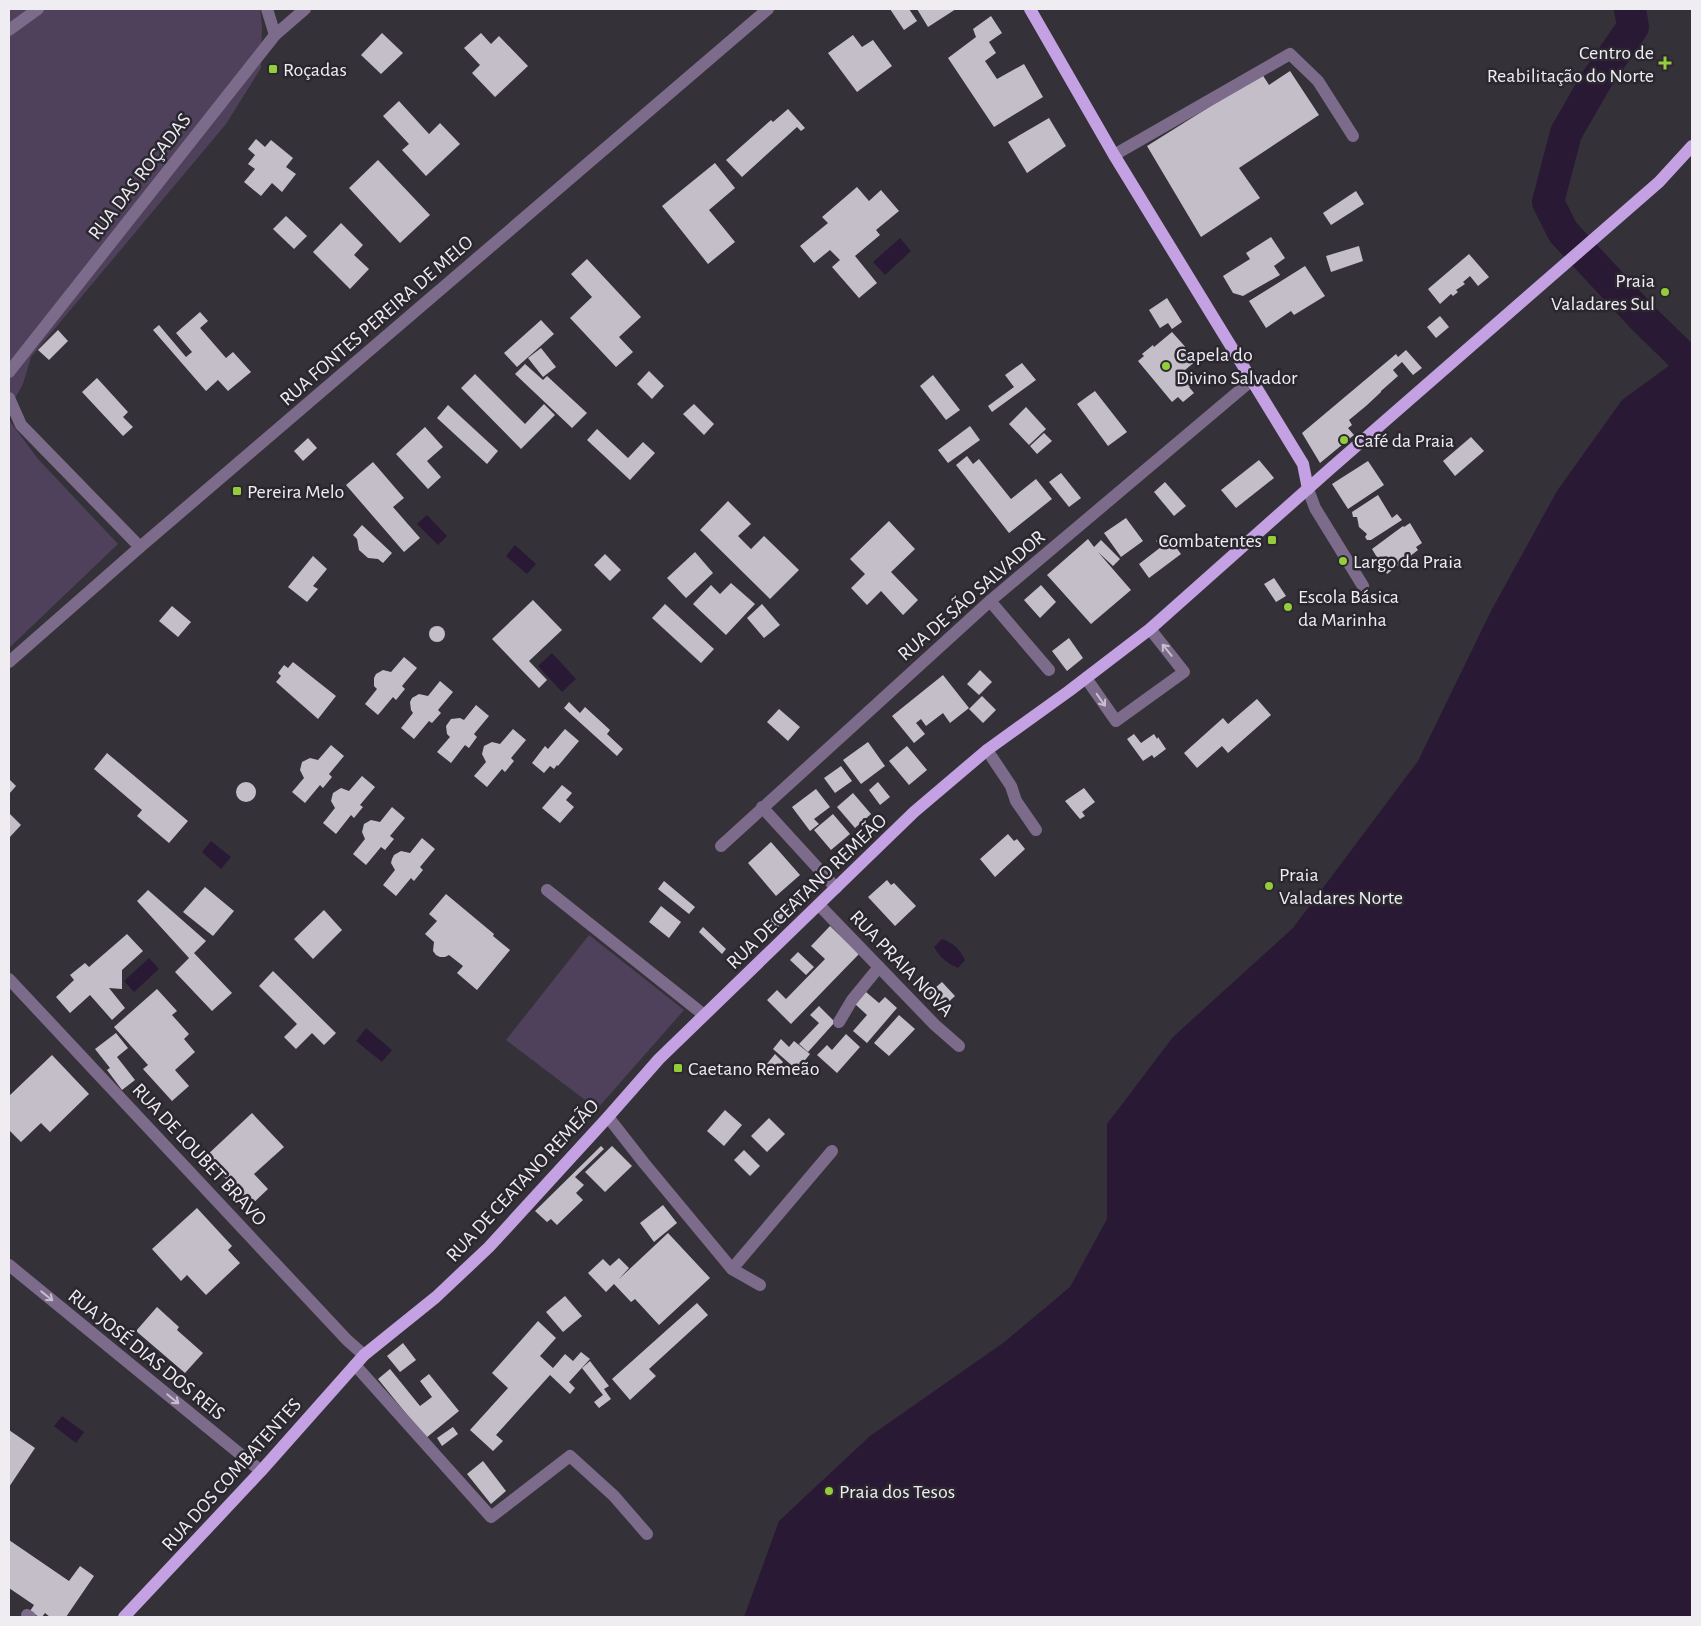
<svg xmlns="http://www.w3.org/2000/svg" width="1701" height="1626" font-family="'Alegreya Sans',sans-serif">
	<rect width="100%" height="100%" fill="#353139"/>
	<!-- green -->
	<g fill="#4f415b">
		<polygon points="9,9 260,9 262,25 261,68 226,124 31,357 23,384 9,409"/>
		<polygon points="9,420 38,459 118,544 9,648"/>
		<polygon points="589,935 684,1010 597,1109 506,1040"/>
	</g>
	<!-- water -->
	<g fill="#291935">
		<polygon points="900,238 911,251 885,275 873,262"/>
		<polygon points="1692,349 1692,1617 744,1617 779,1521 870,1436 1003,1343 1070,1287 1107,1219 1107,1124 1173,1037 1293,928 1418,761 1491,611 1557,491 1622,400"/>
		<polygon points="427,515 447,536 438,545 417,524"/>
		<polygon points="515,545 536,564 527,574 506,556"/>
		<polygon points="552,653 576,679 562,692 538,666"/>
		<polygon points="211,841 231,857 221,869 202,852"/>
		<path d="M942,939C953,943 960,949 965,960L958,968C947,963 940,958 934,947Z"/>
		<polygon points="149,958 159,969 134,992 124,981"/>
		<polygon points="366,1028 392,1050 382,1062 356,1041"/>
		<polygon points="62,1416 84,1432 76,1443 54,1426"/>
	</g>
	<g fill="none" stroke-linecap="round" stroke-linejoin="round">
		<!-- river -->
		<polyline stroke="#291935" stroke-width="32" points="1630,9 1633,27 1597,79 1566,133 1548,202 1563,232 1645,320 1682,356"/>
	</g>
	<!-- building -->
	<g fill="#c4bec9">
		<polygon points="890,9 909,9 917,21 904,30"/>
		<polygon points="917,9 956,9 928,27"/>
		<polygon points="991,16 1002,33 989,42 996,53 985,61 997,79 1024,64 1043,97 994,127 948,58 976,37 973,29"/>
		<polygon points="382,33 403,53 381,74 361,55"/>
		<polygon points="481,33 491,44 499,36 528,66 495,97 472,73 480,65 464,48"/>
		<polygon points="853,35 862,47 873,40 892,66 857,92 828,53"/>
		<polygon points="1290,71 1319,115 1239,168 1260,198 1201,237 1147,146 1262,74 1269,85"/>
		<polygon points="399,101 429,134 440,123 460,144 426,176 402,150 409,144 383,116"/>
		<polygon points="788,109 805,128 801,131 797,127 742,177 726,160 771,120 773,122"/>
		<polygon points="1049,118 1066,146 1027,173 1008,142"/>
		<polygon points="256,139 265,147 271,140 293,158 286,167 296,174 282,192 272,183 261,196 244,182 255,169 248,164 255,155 248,149"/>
		<polygon points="378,160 430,215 400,243 349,188"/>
		<polygon points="715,163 735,188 709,210 735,242 708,264 662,206"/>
		<polygon points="857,187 869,201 881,190 899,211 876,230 880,235 855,256 877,283 859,298 832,267 840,260 830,250 814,263 800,246 828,223 822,217"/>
		<polygon points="1356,191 1364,204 1331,225 1323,213"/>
		<polygon points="286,216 307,236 294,249 273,229"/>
		<polygon points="341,223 363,245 354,255 369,269 350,289 313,252"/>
		<polygon points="1271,237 1285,258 1274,266 1280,275 1243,296 1233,293 1223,276 1250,259 1246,253"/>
		<polygon points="1359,246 1363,261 1331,272 1326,256"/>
		<polygon points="1469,254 1489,277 1478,286 1470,276 1463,282 1465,284 1456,290 1458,292 1453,296 1451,294 1440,304 1428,289"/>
		<polygon points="587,259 641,317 619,337 633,352 616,367 570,318 592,297 571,274"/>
		<polygon points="1305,266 1325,296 1294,315 1291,311 1266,328 1249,301"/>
		<polygon points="1167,298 1182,322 1172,329 1168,323 1160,328 1149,310"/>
		<polygon points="200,312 208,321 200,328 226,358 233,352 251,372 228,391 218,380 206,391 153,330 159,325 186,357 192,352 176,333"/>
		<polygon points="1440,316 1449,327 1436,338 1427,327"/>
		<polygon points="541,320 554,334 517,367 504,353"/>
		<polygon points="58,330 68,341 49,360 38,350"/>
		<polygon points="1172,332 1197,360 1185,370 1196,382 1189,387 1194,393 1183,402 1178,397 1172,402 1138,361 1144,356 1142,354 1153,345 1154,347"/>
		<polygon points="541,348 556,367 543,377 528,358"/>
		<polygon points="1406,350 1422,368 1413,375 1402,362 1393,370 1398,376 1381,391 1381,392 1366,406 1349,420 1352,425 1348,428 1354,435 1320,463 1302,433 1396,354 1398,357"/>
		<polygon points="1022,363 1036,380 992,412 988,406 1014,387 1005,375"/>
		<polygon points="525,364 543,380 547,376 587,413 572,428 515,374"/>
		<polygon points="649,371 664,386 652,399 637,384"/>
		<polygon points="475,374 525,424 544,404 555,415 521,449 461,388"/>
		<polygon points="933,375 960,410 946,420 920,386"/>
		<polygon points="97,378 128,412 123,417 133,427 123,436 82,392"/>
		<polygon points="1095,391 1127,432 1108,446 1077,404"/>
		<polygon points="694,404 714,424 704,435 683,414"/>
		<polygon points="448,405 498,451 487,464 437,418"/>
		<polygon points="1026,407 1046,429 1029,445 1009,424"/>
		<polygon points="970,426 980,440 948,463 938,450"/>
		<polygon points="425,427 443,447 427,461 441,477 428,489 396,454"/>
		<polygon points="597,429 628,458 643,442 655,453 630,480 587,440"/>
		<polygon points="1044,433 1052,441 1037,454 1030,446"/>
		<polygon points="1471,437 1484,451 1455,476 1443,461"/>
		<polygon points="308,438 317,448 303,461 294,451"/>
		<polygon points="967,456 973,464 979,459 1011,499 1036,479 1052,499 1009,533 956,465"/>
		<polygon points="1259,460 1274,478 1236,508 1221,490"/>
		<polygon points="1368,461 1384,485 1348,509 1332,484"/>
		<polygon points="373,462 404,498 393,507 420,538 404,552 346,485"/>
		<polygon points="1061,473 1081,498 1069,507 1049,482"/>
		<polygon points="1165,482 1186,506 1174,516 1154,492"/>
		<polygon points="1378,495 1392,518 1397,514 1402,520 1371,540 1367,540 1365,537 1367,534 1359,527 1357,517 1353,517 1352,512"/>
		<polygon points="728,501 751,524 738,536 751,549 764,536 799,570 770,599 700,530"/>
		<polygon points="1126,518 1143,541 1121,557 1104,533"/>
		<polygon points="889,521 915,549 891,572 918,600 903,615 881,591 867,605 851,588 865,574 850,559"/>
		<polygon points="1410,523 1422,543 1416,547 1418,550 1387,574 1372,549 1403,526 1404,527"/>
		<polygon points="362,525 392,553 383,563 378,559 368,558 359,550 357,539 353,535"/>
		<polygon points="1166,534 1181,554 1149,578 1139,564 1161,547 1156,541"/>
		<polygon points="1088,539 1094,547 1101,540 1120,559 1113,566 1098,552 1131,590 1091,624 1047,575"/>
		<polygon points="695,552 713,573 686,598 667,578"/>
		<polygon points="605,554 621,570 610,581 594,565"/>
		<polygon points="313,556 327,569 313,586 318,589 307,602 288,587"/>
		<polygon points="1274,578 1286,596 1276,602 1264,584"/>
		<polygon points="731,583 755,604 726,635 693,604 711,585 720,594"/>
		<polygon points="1041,585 1056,602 1040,618 1024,600"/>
		<polygon points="533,600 562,630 529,661 547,680 539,688 492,639"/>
		<polygon points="665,604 714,649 701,663 652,618"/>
		<polygon points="762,604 780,625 764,638 747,618"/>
		<polygon points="172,606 191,622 178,637 159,621"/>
		<circle cx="437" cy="634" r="8"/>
		<polygon points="1069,638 1083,658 1067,671 1052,651"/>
		<polygon points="404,657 417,668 402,686 405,689 396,700 393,697 378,715 365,704 377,689 374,686 374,678 376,674 383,670 391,672"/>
		<polygon points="293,662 336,696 318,719 276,682 281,676 278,673 284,665 288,668"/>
		<polygon points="980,670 992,682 979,695 967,684"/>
		<polygon points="943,675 969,708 950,723 943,713 926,726 921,719 916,723 925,734 914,743 892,716"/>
		<polygon points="440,681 453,692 438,710 441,713 432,723 429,721 414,739 401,728 413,713 411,710 410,702 412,698 419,694 428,696"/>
		<polygon points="982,696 996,710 983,723 969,709"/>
		<polygon points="1257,699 1271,715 1228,753 1222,746 1197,768 1184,753 1223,718 1228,724"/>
		<polygon points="569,702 580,713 585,707 610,730 607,734 623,749 617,756 564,708"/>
		<polygon points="476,705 489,716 474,734 477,737 469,748 465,745 451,763 437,752 450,737 447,734 446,726 451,719 460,718 464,720"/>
		<polygon points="779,709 800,727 788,741 767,722"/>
		<polygon points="513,729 526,740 511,758 514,761 505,772 502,769 487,787 474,776 486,762 482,754 484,746 492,742 500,744"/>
		<polygon points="565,729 579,741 558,766 557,765 554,769 550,766 544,773 532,763 545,746 548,749"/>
		<polygon points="1134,734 1141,743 1154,734 1157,739 1158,737 1166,749 1154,758 1152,755 1143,761 1127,739"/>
		<polygon points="868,742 885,766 861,784 843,760"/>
		<polygon points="331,745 344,756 329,774 332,777 323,788 320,785 305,803 292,792 304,778 300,770 302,762 310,758 318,760"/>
		<polygon points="907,746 927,770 909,785 889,761"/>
		<polygon points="107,753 188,821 169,843 137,816 142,810 94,769"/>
		<polygon points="841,766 852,781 835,793 824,778"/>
		<polygon points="362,776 375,787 360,805 363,807 354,818 351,815 336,834 323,823 335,808 331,801 333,793 341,788 349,791"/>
		<polygon points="9,779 16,786 9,794"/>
		<circle cx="246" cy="792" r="10"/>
		<polygon points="878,782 890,797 880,805 869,790"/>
		<polygon points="562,785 572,793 566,800 574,807 560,823 542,808"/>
		<polygon points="1084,788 1095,802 1082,812 1085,816 1080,819 1065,801"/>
		<polygon points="816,789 830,807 814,819 819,824 810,831 792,807"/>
		<polygon points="853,793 871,814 855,828 837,807"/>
		<polygon points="392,807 405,818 390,836 394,839 385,850 381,847 366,865 353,854 365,839 362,832 364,824 371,820 380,822"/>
		<polygon points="9,813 21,825 9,838"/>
		<polygon points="833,814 850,834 831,850 814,830"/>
		<polygon points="1008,834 1014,841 1017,839 1025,849 995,877 980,859"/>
		<polygon points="422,838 435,849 420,867 423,870 414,881 411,878 396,896 383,885 395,870 391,863 392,859 394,855 401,851 410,853"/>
		<polygon points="771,842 800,875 776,896 748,863"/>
		<polygon points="887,880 891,885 894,883 916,906 895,926 868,897"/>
		<polygon points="664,881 695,907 689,914 658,889"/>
		<polygon points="205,887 234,911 213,936 183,912"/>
		<polygon points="148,890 206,941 194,953 232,993 212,1011 175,972 189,958 137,901"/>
		<polygon points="795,893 803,901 770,936 762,928"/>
		<polygon points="446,894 494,934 493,936 510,950 477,990 457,973 463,966 449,955 445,957 440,957 436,955 433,951 434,942 425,934 437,921 429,914"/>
		<polygon points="661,906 681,922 669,938 649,922"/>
		<polygon points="324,910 342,930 313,959 294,939"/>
		<polygon points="830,926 859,954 791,1024 767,1000 777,990 786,999 825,959 811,946"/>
		<polygon points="703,927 726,949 722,954 699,932"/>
		<polygon points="127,934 143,951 122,970 122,989 109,988 125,1008 112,1020 90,995 70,1013 56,997 74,980 70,975 85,963 89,967"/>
		<polygon points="798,952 814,967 806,975 790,960"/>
		<polygon points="273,971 336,1033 324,1045 312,1033 296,1049 284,1037 297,1024 259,986"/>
		<polygon points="942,982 955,996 942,1008 929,993"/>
		<polygon points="157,989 177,1011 172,1015 189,1034 184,1039 195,1052 175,1070 189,1086 172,1101 143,1069 148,1065 114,1027"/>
		<polygon points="866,992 879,1003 885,997 897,1008 867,1043 853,1031 867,1015 855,1004"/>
		<polygon points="819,1006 835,1022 808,1052 799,1044 819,1023 810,1015"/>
		<polygon points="899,1015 915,1029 889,1056 874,1043"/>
		<polygon points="116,1033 128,1048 117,1057 135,1080 122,1090 107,1070 110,1068 95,1049"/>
		<polygon points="846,1034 860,1047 837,1073 817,1055 827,1045 832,1050"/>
		<polygon points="781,1039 789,1047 794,1041 810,1054 797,1070 773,1049"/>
		<polygon points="775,1054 783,1062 770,1077 762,1070"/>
		<polygon points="52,1055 89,1094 50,1132 41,1123 21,1142 9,1130 9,1096"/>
		<polygon points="725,1110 742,1125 724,1146 707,1131"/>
		<polygon points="252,1113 284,1147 254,1174 268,1189 251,1205 205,1157"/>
		<polygon points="769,1118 785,1134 767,1152 751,1136"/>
		<polygon points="601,1146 604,1149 575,1177 584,1185 576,1193 583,1200 557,1225 551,1219 547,1222 535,1211"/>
		<polygon points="612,1146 632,1166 605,1192 585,1172"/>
		<polygon points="744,1150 760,1166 750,1176 734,1160"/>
		<polygon points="663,1205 677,1223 654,1242 640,1223"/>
		<polygon points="197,1208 232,1246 228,1250 240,1263 206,1295 187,1275 181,1281 152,1249"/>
		<polygon points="668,1233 710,1278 659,1325 635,1299 631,1302 614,1284 606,1292 588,1273 603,1259 610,1266 619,1258 629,1268 619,1279"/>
		<polygon points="565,1296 582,1316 563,1332 546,1312"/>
		<polygon points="697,1303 708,1315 649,1369 656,1376 630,1400 612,1379"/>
		<polygon points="157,1307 179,1327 177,1330 203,1353 185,1373 136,1331"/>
		<polygon points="538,1321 556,1338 540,1356 553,1368 565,1354 573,1361 581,1352 590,1359 569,1382 575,1388 570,1394 550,1375 496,1435 503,1441 493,1451 470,1430 508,1388 492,1373"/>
		<polygon points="403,1343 416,1360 400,1372 387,1356"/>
		<polygon points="590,1361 609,1386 604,1389 611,1399 599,1408 594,1402 603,1395 582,1368"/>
		<polygon points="390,1369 420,1406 432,1397 420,1381 429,1374 459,1411 426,1438 378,1379"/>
		<polygon points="453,1427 458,1434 442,1446 437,1438"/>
		<polygon points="9,1430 35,1448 9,1487"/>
		<polygon points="483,1461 506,1491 491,1504 467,1474"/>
		<polygon points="9,1540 69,1581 80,1566 94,1576 66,1617 50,1617 45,1613 42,1617 39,1617 30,1611 34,1605 9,1588"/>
	</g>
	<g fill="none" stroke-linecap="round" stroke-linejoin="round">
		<!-- minor -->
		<g stroke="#7c6b8b" stroke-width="12">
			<polyline points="267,9 275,35"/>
			<polyline points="9,30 38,9"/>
			<polyline points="1114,155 1290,54 1318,81 1353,136"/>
			<polyline points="9,372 275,35 305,9"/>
			<polyline points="9,398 21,425 140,547"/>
			<polyline points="1308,489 1315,508 1363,586"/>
			<polyline points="990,601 1049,670"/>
			<polyline points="9,662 140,547 768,9"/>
			<polyline points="1086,678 1116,721 1184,672 1150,629"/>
			<polyline points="987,750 1011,786 1016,801 1036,830"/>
			<polyline points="762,807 836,888"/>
			<polyline points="721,846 990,601 1252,380"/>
			<polyline points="547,890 704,1015"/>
			<polyline points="819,905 935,1025 959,1046"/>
			<polyline points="9,979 347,1340 364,1355"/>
			<polyline points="839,1022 852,1000 879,967"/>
			<polyline points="608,1117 644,1163 732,1269 760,1285"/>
			<polyline points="9,1265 261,1471"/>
			<polyline points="732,1269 832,1151"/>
			<polyline points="355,1365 491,1517 570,1456 614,1496 647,1534"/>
			<polyline points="27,1615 30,1617"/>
		</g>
		<!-- major -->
		<g stroke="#c4a1e2" stroke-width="12">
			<polyline points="1030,9 1114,155 1303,464 1308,489"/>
			<polyline points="124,1617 261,1471 364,1355 436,1297 489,1247 608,1117 659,1059 914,812 987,750 1069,691 1150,629 1330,469 1659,182 1692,146"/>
		</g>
	</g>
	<!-- one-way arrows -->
	<defs><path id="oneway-shaft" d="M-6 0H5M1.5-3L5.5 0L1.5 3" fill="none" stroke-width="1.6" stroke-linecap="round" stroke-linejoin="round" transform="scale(1.25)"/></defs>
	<g stroke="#c7bfce">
		<use href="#oneway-shaft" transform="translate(1167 650) rotate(-129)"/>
		<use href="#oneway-shaft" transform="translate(1101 700) rotate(55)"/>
		<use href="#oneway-shaft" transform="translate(47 1296) rotate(39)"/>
		<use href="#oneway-shaft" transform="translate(173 1399) rotate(39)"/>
	</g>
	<!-- markers -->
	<g fill="#94cc3c" stroke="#2b272f" stroke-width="2">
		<path d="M1662.5 55.5h5v5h5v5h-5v5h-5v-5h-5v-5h5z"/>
		<rect x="268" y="64" width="10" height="10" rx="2.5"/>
		<circle cx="1665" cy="292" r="5"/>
		<circle cx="1166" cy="366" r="5"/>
		<circle cx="1344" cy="440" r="5"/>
		<rect x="232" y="486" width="10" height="10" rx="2.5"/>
		<rect x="1267" y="535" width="10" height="10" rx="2.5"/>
		<circle cx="1343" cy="561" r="5"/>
		<circle cx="1288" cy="607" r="5"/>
		<circle cx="1269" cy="886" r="5"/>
		<rect x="673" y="1063" width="10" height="10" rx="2.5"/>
		<circle cx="829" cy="1491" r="5"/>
	</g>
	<g text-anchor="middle" stroke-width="5" stroke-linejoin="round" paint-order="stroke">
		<!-- poi labels -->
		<g font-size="20" fill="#efecf2" stroke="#2b272f" text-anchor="start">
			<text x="1654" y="59" text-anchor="end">Centro de<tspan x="1654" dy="23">Reabilitação do Norte</tspan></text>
			<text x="283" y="76">Roçadas</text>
			<text x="1655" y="287" text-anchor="end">Praia<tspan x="1655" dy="23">Valadares Sul</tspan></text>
			<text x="1176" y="361">Capela do<tspan x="1176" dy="23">Divino Salvador</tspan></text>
			<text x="1354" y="447">Café da Praia</text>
			<text x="247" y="498">Pereira Melo</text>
			<text x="1262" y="547" text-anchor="end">Combatentes</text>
			<text x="1353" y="568">Largo da Praia</text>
			<text x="1298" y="603">Escola Básica<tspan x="1298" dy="23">da Marinha</tspan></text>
			<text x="1279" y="881">Praia<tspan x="1279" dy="23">Valadares Norte</tspan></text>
			<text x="688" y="1075">Caetano Remeão</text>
			<text x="839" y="1498">Praia dos Tesos</text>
		</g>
		<!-- street labels -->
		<g font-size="20" fill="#efecf2" stroke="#2b272f">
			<text transform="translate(139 176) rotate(-52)" y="7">RUA DAS ROÇADAS</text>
			<text transform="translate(376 320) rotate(-41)" y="7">RUA FONTES PEREIRA DE MELO</text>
			<text transform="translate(971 595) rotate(-41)" y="7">RUA DE SÃO SALVADOR</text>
			<text transform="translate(806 891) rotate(-44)" y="7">RUA DE CEATANO REMEÃO</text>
			<text transform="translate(902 963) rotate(46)" y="7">RUA PRAIA NOVA</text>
			<text transform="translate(200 1154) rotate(47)" y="7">RUA DE LOUBET BRAVO</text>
			<text transform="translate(522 1180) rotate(-47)" y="7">RUA DE CEATANO REMEÃO</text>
			<text transform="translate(147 1354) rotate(39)" y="7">RUA JOSÉ DIAS DOS REIS</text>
			<text transform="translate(231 1474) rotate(-48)" y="7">RUA DOS COMBATENTES</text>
		</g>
	</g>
	<!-- border -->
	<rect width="1701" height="1626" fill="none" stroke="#efecf2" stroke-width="20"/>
</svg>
